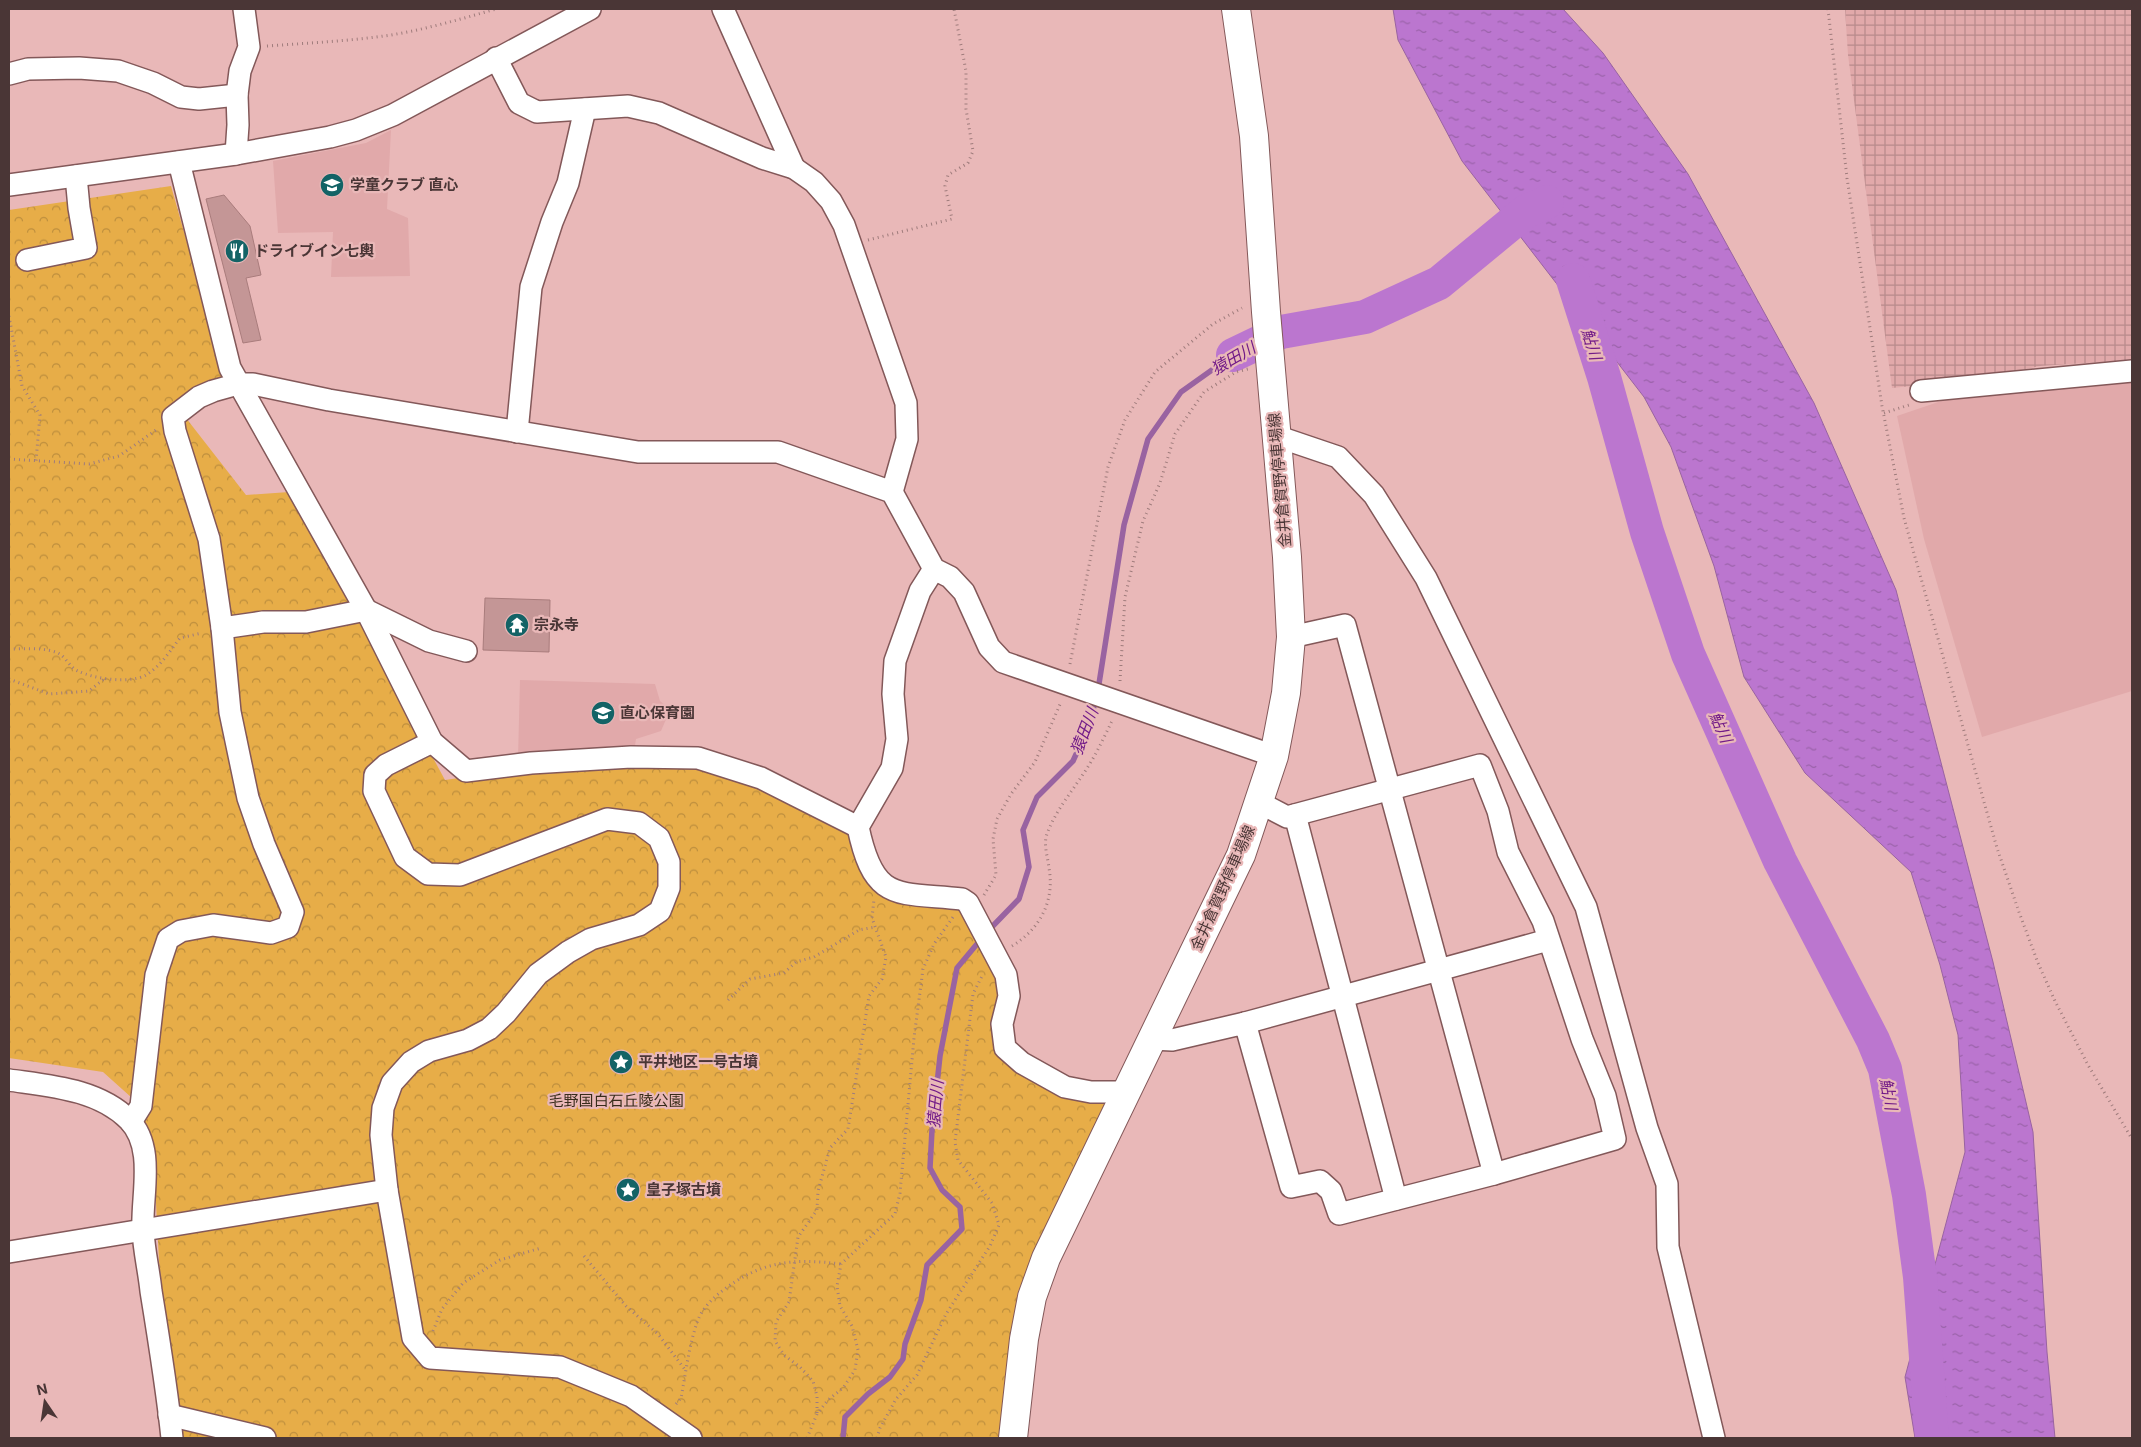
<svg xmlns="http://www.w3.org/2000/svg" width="2141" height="1447" font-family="Inter,'Noto Sans JP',sans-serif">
	<defs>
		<pattern id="industrial-grid" width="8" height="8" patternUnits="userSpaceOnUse" patternTransform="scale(1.25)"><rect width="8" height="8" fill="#e1a9aa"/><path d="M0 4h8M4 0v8" fill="none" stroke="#b88a8b"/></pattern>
		<pattern id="park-crowns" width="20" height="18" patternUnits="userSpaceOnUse" patternTransform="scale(1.25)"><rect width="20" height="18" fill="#e7ad48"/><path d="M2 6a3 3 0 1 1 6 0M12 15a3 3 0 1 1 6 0" fill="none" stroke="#bd8e3d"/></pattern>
		<pattern id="water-ripples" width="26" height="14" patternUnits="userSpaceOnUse" patternTransform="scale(1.25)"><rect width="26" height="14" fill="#bb76cf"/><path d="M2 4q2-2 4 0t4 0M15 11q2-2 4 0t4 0" fill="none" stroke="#9a62a9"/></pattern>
	</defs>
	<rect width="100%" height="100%" fill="#e9b8b8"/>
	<!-- built -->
	<g fill="#e1a9aa">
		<polygon points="391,130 387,209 408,218 410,276 331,277 333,232 278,233 273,161 366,143"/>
		<polygon points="2132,379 2132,691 1982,737 1924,539 1897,416 1956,396"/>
		<polygon points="520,680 655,684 660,701 670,710 661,731 636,739 634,752 518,758"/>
	</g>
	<!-- industrial -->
	<polygon fill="url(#industrial-grid)" points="1845,9 2132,9 2132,360 2040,366 1973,380 1892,388 1848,55"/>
	<!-- park -->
	<polygon fill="url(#park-crowns)" points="171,186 225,377 179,409 246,495 289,492 445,780 533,767 699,762 851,830 870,880 966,906 1002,975 997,1052 1117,1096 1034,1254 1018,1292 1002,1438 178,1438 159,1261 153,1146 132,1098 103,1072 9,1058 9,210"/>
	<!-- water -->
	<polygon fill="url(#water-ripples)" stroke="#9963a1" points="1393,9 1563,9 1603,53 1688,174 1814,403 1896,590 1993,962 2033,1132 2047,1352 2055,1438 1915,1438 1905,1377 1965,1152 1958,1035 1940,965 1911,872 1805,773 1744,677 1714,566 1671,447 1644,397 1462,161 1398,40"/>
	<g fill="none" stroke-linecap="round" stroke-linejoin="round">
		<!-- stream -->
		<g stroke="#9963a1" stroke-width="5.5">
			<polyline points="1098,690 1124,525 1148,439 1181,392 1233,355"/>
			<polyline points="988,931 1019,899 1029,867 1023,830 1037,797 1073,761 1088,728 1096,699"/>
			<polyline points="843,1438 845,1417 868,1394 890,1377 903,1359 905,1344 921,1300 927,1265 962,1229 960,1207 942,1190 930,1168 932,1130 940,1056 957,968 982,938"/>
		</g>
		<!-- river -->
		<g stroke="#bb76cf" stroke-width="34">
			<polyline points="1573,280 1604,377 1647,532 1688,654 1780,861 1873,1040 1885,1069 1909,1195 1920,1277 1932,1438"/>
			<polyline points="1233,355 1281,332 1365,317 1439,283 1525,212 1547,202"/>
		</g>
	</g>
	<!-- building -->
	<g fill="#c49696" stroke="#a97c7c">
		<polygon points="224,195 250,226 261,275 246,278 261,340 243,343 206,199"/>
		<polygon points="485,598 550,600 549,652 483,650"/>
	</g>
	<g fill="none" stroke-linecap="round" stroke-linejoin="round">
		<!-- minor casing -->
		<g stroke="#835859" stroke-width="24">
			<g id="minor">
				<polyline points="723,9 794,168"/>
				<polyline points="496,58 519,103 537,112 628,106 659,113 762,158 794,168 814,182 831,201 844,225 906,403 907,439 892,492"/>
				<polyline points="9,74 28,69 79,68 118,71 153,83 181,97 199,99 237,95"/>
				<polyline points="236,154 238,125 237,95 240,71 249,47 244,9"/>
				<polyline points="179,162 230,368 366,610 432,742 466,771 531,763 631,757 698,758 761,778 858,827"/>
				<polyline points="9,185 236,154 330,137 356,130 393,115 590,9"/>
				<polyline points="27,260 86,248 79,208 76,176"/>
				<polyline points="1921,391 2132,371"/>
				<polyline points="517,432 531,287 552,222 568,183 585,109"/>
				<polyline points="1276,436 1338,457 1374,495 1426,578 1586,907 1647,1128 1667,1184 1668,1247 1714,1438"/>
				<path d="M934,569L920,591L895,661L893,694L897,739L892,768L858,827C874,903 896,892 962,899L968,903L1006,975L1009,996L1002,1024L1005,1048L1022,1063L1065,1087L1091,1092H1126"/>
				<polyline points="222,628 263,622 306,622 366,610 429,641 466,651"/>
				<polyline points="1260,803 1287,817 1480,765 1498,811 1508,852 1543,921 1582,1039 1605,1096 1615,1139 1494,1174"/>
				<polyline points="1295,815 1396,1199"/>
				<polyline points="1245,1023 1548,940"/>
				<polyline points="1152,1039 1172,1040 1245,1023 1291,1187 1320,1181 1331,1191 1339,1214 1494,1174 1345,625 1291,637"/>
				<path d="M9,1080C50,1086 98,1089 129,1120C156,1148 141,1196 143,1231C144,1251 149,1271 151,1291C159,1340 167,1389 172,1438"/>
				<polyline points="131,1122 141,1106 156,975 168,939 181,931 213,925 271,933 288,927 293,912 264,844 248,798 230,712 222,628 209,539 175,431 173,417 199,397 213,391 238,384 253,384 329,400 638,452 778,452 892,492 934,569 950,577 964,592 989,647 1003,662 1274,756"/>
				<polyline points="387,1190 381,1135 383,1108 392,1083 411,1062 429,1051 468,1040 489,1029 506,1013 538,974 568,952 591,939 639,925 660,911 669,888 669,862 659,838 639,823 607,819 460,875 428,874 405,857 374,791 375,775 386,765 432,742"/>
				<polyline points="9,1252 387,1190 413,1338 430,1358 560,1367 631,1396 691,1438"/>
				<polyline points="169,1415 265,1438"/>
			</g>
		</g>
		<!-- major casing -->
		<g stroke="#835859" stroke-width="30">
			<polyline id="major" points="1013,1438 1024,1339 1032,1297 1046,1258 1241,855 1274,756 1286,693 1291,637 1287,557 1266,312 1254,136 1236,9"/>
		</g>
		<!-- path -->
		<g stroke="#9f7c7c" stroke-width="3" stroke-dasharray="1 4" stroke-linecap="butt">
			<polyline points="1828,9 1847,178 1882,406 1904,518 1997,848 2019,912 2038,963 2055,1001 2088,1065 2132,1139"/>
			<path d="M267,46C309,43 350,41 391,35C427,29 461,19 496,9"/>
			<polyline points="868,240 952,219 945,186 948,175 968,163 973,151 966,109 966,71 954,9"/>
			<polyline points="9,316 22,386 40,415 36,461"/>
			<polyline points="1884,413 1909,405"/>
			<polyline points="9,459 89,464 119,456 156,430"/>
			<path d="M9,649C24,649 44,647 58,653C66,657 70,668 78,671C94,679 130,684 146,675C160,667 170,651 180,638L202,633"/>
			<polyline points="1070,664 1108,467 1125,420 1155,372 1213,324 1242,308"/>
			<polyline points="9,679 49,694 89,691 104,679"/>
			<polyline points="1120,681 1125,597 1143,521 1160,483 1175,434 1204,392 1236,372 1248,369"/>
			<polyline points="984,895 996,875 993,839 997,819 1011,794 1035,762 1061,702"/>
			<path d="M1012,946C1040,929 1055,901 1049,868C1048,858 1043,844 1047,834C1056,809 1075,788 1089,765C1098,751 1105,735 1112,721"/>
			<polyline points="728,1000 750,979 784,973 796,962 814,957 859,930 875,927"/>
			<polyline points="584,1256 626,1306 658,1334 686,1371"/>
			<polyline points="433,1331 442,1309 463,1283 500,1260 541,1248"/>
			<path d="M676,1404L681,1398C686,1372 689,1344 698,1320C702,1309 713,1298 722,1291C761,1261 793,1258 841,1264"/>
			<polyline points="817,1413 817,1396 813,1381 800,1367 784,1355 775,1341 776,1322 789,1302 798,1237 817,1210 818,1191 830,1148 848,1129 869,996 882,979 886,957 872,918 874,899"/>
			<polyline points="807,1438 817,1414 828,1400 843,1388 855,1370 858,1350 852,1326 840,1306 837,1286 841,1264 895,1214 900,1193 914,1038 923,969 934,944 953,917"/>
			<polyline points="877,1438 880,1428 896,1399 917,1375 946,1314 990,1246 999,1225 992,1203 958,1160 955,1142 973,994 983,974"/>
		</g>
		<!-- minor -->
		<use href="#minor" stroke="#fff" stroke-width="21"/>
		<!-- major -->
		<use href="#major" stroke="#fff" stroke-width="28"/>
	</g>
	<!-- icons -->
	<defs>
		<g id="school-disc" transform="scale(1.25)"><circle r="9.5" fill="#136366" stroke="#e9b8b8"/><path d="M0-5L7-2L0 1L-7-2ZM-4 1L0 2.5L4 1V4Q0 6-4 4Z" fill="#fff"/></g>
		<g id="restaurant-disc" transform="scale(1.25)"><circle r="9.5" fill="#136366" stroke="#e9b8b8"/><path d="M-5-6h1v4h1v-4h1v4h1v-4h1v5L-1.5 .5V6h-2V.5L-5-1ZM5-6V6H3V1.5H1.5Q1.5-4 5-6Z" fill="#fff"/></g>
		<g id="temple-disc" transform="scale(1.25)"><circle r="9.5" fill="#136366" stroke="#e9b8b8"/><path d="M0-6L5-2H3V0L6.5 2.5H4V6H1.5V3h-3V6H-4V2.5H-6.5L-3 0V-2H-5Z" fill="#fff"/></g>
		<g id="sight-disc" transform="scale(1.25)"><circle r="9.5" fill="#136366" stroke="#e9b8b8"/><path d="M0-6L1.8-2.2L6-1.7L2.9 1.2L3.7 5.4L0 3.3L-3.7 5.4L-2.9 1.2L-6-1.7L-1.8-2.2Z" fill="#fff"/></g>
	</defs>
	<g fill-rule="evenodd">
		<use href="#school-disc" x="332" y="185"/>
		<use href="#restaurant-disc" x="237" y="251"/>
		<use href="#temple-disc" x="517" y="625"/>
		<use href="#school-disc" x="603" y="713"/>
		<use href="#sight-disc" x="621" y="1062"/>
		<use href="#sight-disc" x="628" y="1190"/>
	</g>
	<g text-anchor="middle" stroke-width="4.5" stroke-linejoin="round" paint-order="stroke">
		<!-- poi labels -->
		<g font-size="15" font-weight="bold" fill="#4a3636" stroke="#e9b8b8" text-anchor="start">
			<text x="350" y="190">学童クラブ 直心</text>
			<text x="254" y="256">ドライブイン七輿</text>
			<text x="534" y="630">宗永寺</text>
			<text x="620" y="718">直心保育園</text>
			<text x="638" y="1067">平井地区一号古墳</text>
			<text x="646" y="1195">皇子塚古墳</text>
		</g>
		<!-- street labels -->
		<g font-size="15" fill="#4a3636" stroke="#e9b8b8">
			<text transform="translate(1280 480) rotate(-95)" y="5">金井倉賀野停車場線</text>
			<text transform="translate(1223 888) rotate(-66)" y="5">金井倉賀野停車場線</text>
		</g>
		<!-- park labels -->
		<g font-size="15" fill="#382c1a" stroke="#e9b8b8">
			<text x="616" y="1106">毛野国白石丘陵公園</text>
		</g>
		<!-- water labels -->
		<g font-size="16" font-style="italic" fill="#721b88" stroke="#e9b8b8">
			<text transform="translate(1592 344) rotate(73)" y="6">鮎川</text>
			<text transform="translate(1233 358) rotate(-30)" y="6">猿田川</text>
			<text transform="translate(1721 727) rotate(66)" y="6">鮎川</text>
			<text transform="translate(1084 731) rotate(-69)" y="6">猿田川</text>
			<text transform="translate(1889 1094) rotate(79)" y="6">鮎川</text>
			<text transform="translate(935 1104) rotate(-85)" y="6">猿田川</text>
		</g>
	</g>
	<!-- border -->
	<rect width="2141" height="1447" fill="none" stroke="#4a3636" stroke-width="20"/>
	<!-- north arrow -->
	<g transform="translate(45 1402) rotate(347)" stroke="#e9b8b8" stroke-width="4" paint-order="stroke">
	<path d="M0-4L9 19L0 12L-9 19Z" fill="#4a3636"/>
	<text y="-8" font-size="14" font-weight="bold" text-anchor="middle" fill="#4a3636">N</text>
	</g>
</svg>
